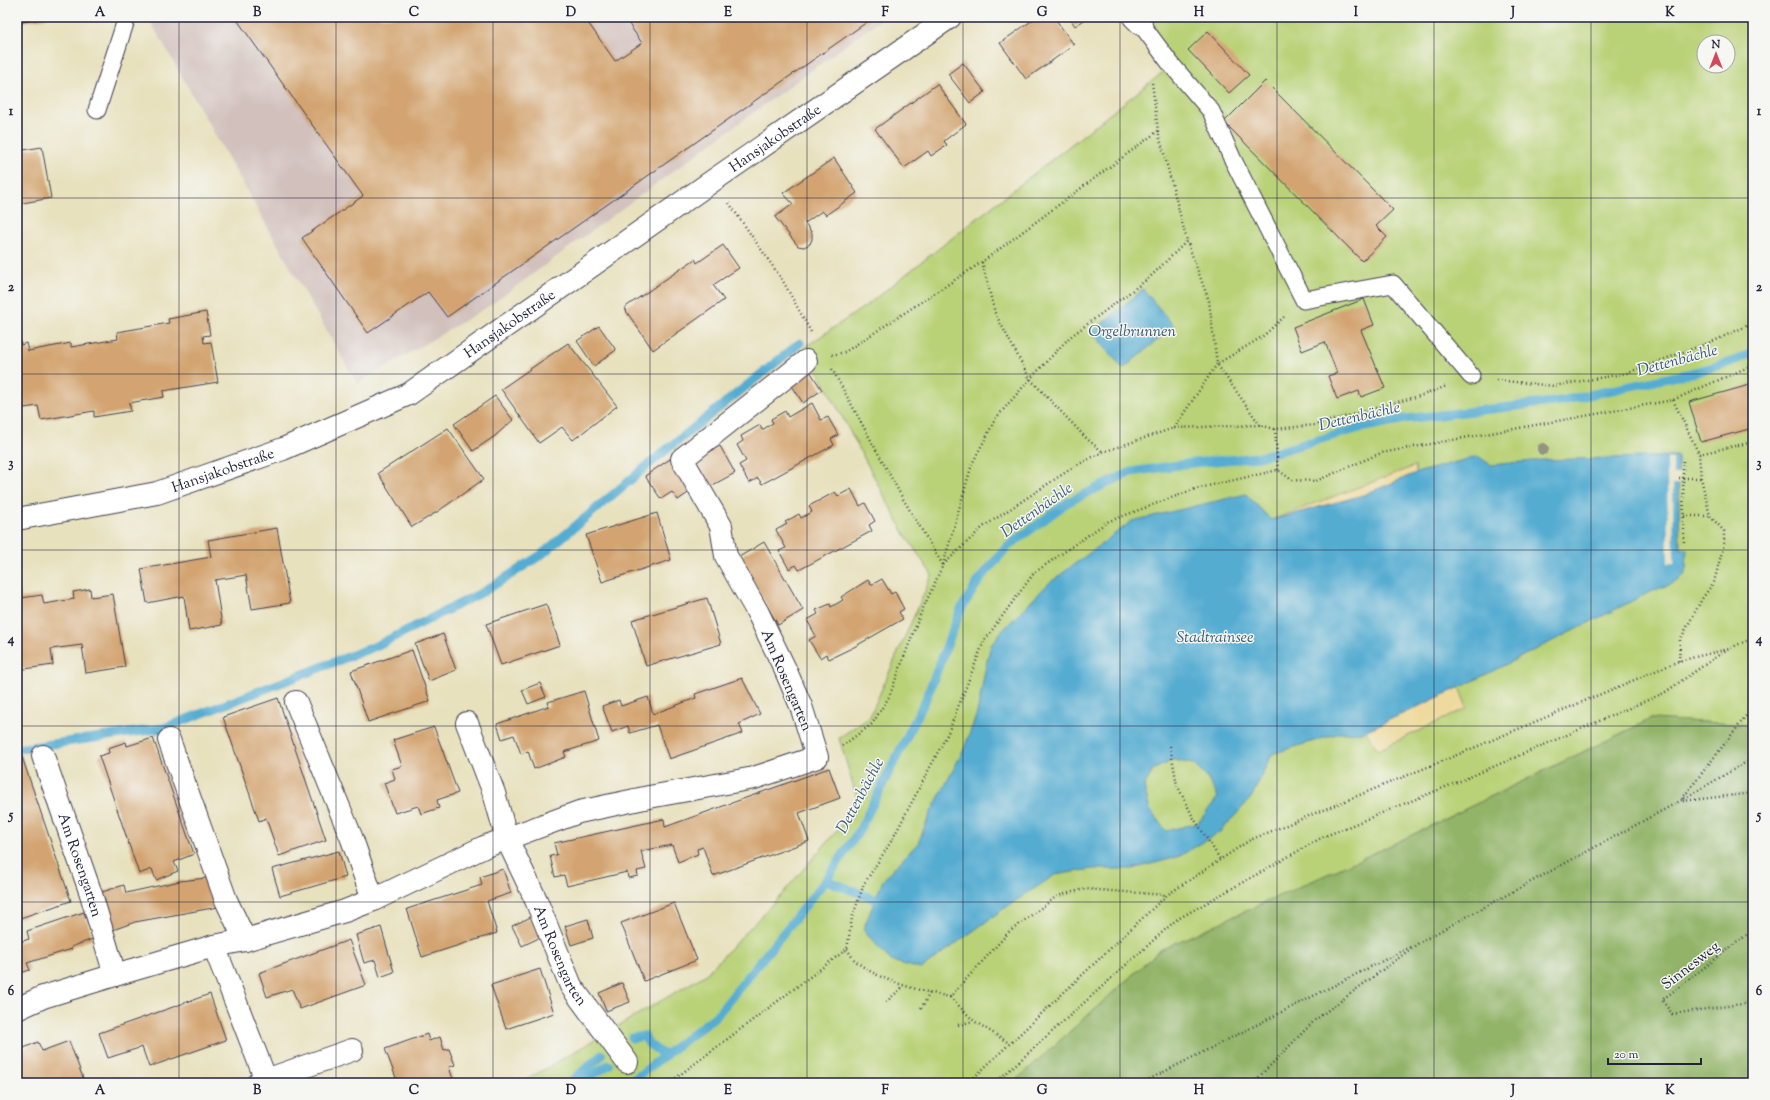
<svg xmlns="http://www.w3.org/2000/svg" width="1770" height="1100" font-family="'Sorts Mill Goudy',serif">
	<rect width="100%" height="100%" fill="#f6f6f2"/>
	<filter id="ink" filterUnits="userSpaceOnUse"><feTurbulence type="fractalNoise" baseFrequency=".025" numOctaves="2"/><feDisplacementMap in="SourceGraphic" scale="8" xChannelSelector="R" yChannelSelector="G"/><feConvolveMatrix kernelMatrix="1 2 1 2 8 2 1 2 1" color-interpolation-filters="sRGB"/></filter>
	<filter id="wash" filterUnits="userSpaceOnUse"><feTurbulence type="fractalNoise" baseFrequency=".012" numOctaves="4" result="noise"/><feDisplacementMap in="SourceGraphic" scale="16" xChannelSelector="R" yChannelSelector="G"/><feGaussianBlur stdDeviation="0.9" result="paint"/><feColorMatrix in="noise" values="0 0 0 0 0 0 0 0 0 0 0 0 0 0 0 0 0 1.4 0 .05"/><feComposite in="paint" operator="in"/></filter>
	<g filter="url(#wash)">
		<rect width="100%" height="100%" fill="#e8e1be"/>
		<!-- industrial -->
		<polygon fill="#d1c0bc" points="148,17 884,17 489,306 357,384"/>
		<!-- green -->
		<path fill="#b9d277" stroke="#6e7a59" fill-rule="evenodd" d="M1134,17H1753V725L1651,719L1385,848L1160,950L1013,1083H521L705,975L783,893L859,805L839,738L870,716L932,575L904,533L805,347L867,305L1162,73L1170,63ZM1704,42H1728V66H1704Z"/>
		<!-- forest -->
		<polygon fill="#92b468" stroke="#5a6b52" points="1651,719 1753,725 1753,1083 1013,1083 1160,950 1385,848"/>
		<!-- sand -->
		<g fill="#eeda9e" stroke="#887e6c">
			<polygon points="1415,466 1418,485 1271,520"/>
			<polygon points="1454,674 1467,708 1378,750 1361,724"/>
		</g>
		<!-- water -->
		<g fill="#54acd1" stroke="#3b6786" fill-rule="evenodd">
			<polygon points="1143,289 1174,326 1123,369 1092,332"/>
			<path d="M1478,456L1491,465L1543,460L1678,456L1680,548L1687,549L1686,574L1671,584L1648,593L1467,684L1363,732L1340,733L1272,754L1251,798L1220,832L1178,857L1132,869H1092L1055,875L1002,910L921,969L891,961L863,930L883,880L918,843L930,814L964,749L977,713L986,665L991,645L1001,632L1048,584L1132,521L1246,494L1271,520L1363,495L1416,473ZM1174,760L1193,764L1207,778L1218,797L1198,823L1166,831L1150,810L1144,786L1154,769Z"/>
		</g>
		<!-- pier -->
		<polygon fill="#e8e1be" points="1667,459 1673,459 1673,474 1679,474 1679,484 1673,484 1674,563 1668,563"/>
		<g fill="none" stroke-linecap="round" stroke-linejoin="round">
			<!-- stream -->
			<g stroke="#54acd1" stroke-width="9">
				<polyline points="17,749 164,728 376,646 485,591 541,555 660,455 800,343"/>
				<polyline points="826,880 874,899"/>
				<polyline points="632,1038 644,1036 649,1044 665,1056"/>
				<polyline points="569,1083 602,1055"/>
				<polyline points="577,1083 609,1065"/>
				<polyline points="629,1083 717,1015 826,880 859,831 887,776 925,701 961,609 980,579 1006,548 1068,502 1131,472 1193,463 1259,457 1360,428 1405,419 1561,401 1696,372 1737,360 1753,352"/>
			</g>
		</g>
		<g id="blocks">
			<!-- building -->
			<g fill="#d3a471">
				<polygon points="17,17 47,17 47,18 17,23"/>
				<polygon points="235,17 584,17 615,61 642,43 624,17 874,17 447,317 428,292 368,333 302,238 363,196"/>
				<polygon points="1037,17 1054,17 1074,45 1026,79 1000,43"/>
				<polygon points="1069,17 1089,17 1075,26"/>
				<polygon points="1208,31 1249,75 1229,93 1188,50"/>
				<polygon points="963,63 985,92 970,103 948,74"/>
				<polygon points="1265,81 1393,210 1376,226 1387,237 1362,261 1224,122"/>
				<polygon points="937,84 966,124 944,141 947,145 931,156 928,151 904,168 875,129"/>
				<polygon points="42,147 51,198 17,204 17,151"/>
				<polygon points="834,158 857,193 826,215 822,211 805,223 812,233 812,239 810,244 804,247 798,246 775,217 793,204 783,193"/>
				<polygon points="723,245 739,268 713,285 724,300 653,350 624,308 695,259 697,263"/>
				<polygon points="1364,299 1374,325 1361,330 1385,388 1361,397 1359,391 1337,399 1328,376 1337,373 1325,342 1302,351 1293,327"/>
				<polygon points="206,312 210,335 203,336 204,343 211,342 218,382 163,391 164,397 129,403 131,411 94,417 94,411 41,420 38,406 17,409 17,336 19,336 21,345 26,343 28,351 71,343 71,347 118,339 117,332 169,323 168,319"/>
				<polygon points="599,326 616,350 594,366 577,341"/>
				<polygon points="568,343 617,406 573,440 562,427 539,443 501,389"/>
				<polygon points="808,368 822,390 803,403 789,381"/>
				<polygon points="1753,384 1753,428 1701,442 1689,402"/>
				<polygon points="495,396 513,420 495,436 473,451 454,424"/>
				<polygon points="812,403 821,420 828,417 838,435 831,439 834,445 762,484 758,478 749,483 739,465 746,461 737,445 743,441 741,436 760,425 762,430 773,423 771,419 785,411 788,417"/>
				<polygon points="448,428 484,479 437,512 412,527 378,473"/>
				<polygon points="720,446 735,473 709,487 695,460"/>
				<polygon points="670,459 691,491 678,500 672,492 661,499 645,476"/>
				<polygon points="851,489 860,506 865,503 875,521 869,525 872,531 799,570 796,565 789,569 779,551 786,548 776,530 787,524 785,522 799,514 801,518 812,512 809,506 835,492 838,496"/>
				<polygon points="657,513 671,560 602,582 586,535"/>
				<polygon points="277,528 290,603 252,609 246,575 215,580 222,625 189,631 184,596 147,603 141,569 211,557 208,540"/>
				<polygon points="764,542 803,610 778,625 739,557"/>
				<polygon points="882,579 891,594 895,592 904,609 899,612 903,619 854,647 829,659 826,654 820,658 809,640 816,636 807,620 818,614 816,610 830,604 831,607 843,600 841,597 868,580 871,585"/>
				<polygon points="90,589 91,597 113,594 125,667 86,673 82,645 51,649 53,665 17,670 17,590 20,590 21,598 42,595 44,604 74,599 73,592"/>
				<polygon points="707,598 721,644 646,666 632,620"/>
				<polygon points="546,604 560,645 501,665 486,624"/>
				<polygon points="443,634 456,670 429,681 415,644"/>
				<polygon points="412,650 430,701 368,722 351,671"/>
				<polygon points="742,678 760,714 739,724 743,733 669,759 657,725 630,733 628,726 612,732 602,706 619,700 621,706 648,697 653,714 696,698 695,694"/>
				<polygon points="540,683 546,697 528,704 522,690"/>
				<polygon points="584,691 599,741 564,752 566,757 534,769 528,751 521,754 514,735 502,739 497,724 549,706 548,702"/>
				<polygon points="278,698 326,840 279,856 266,818 259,821 223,717"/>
				<polygon points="434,727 458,793 437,800 439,808 421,814 418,806 395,813 384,783 395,779 392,769 402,766 393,740"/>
				<polygon points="153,738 194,854 174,862 178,871 156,880 152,869 139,874 99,756 109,753 108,748 126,742 127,746"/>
				<polygon points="21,754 71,901 17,919 17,756"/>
				<polygon points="829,768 840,798 799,813 809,841 713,876 703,847 697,849 698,854 678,862 672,845 641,851 646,869 637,871 638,876 628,878 627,872 567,886 564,875 555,877 550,856 557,855 554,843 664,819 665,827"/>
				<polygon points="339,851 346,877 280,896 272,869"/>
				<polygon points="503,869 511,893 487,901 497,933 422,957 407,909 482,885 480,877"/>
				<polygon points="206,878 218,907 135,922 110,931 99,893 124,885 126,893 180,881"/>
				<polygon points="674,903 697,960 644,981 621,923"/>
				<polygon points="84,912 93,939 71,947 72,949 27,963 30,970 17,974 17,943 29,939 27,931"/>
				<polygon points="531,917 541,937 522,946 512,926"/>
				<polygon points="588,919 593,938 571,945 565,926"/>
				<polygon points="381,927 394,972 380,977 375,960 364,963 356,935"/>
				<polygon points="349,940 366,985 300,1009 292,989 267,997 259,973"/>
				<polygon points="540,969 554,1013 506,1029 491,985"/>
				<polygon points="622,983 630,1002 606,1011 599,993"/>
				<polygon points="210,994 226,1040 149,1067 142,1047 108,1058 99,1033"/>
				<polygon points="427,1034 429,1041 440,1037 444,1050 449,1049 455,1065 449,1067 454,1082 398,1083 385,1049"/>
				<polygon points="69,1041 85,1083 17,1083 17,1057 21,1055 19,1050 38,1042 42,1051"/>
			</g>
		</g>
	</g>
	<g filter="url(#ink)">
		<use href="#blocks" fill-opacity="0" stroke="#403f4f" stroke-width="1"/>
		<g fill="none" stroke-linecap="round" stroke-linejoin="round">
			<!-- lane casing -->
			<g stroke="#403f4f" stroke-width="19">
				<g id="lane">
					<polyline points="1141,24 1170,63 1211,111 1232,158 1304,300 1393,284 1471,376"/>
					<polyline points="97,110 127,17"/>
				</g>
			</g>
			<!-- street casing -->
			<g stroke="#403f4f" stroke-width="24">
				<g id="street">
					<polyline points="1134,17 1141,24"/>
					<path id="s1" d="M17,519L157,493L283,449L409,394L711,182L950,17"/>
					<polyline points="296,702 352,839 373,900"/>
					<path id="s2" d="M467,723L494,793L507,839L536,900L571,986L627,1062"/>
					<polyline points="169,740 226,900 245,940"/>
					<path id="s3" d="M43,756L91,894L115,975"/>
					<polyline points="214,946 266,1080 258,1083"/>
					<polyline points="17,1009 43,997 115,975 214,946 245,940 345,911 373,900 484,847 579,812 649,797 754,778 817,757 801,706 785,669 758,613 726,556 721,526 682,459 806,361"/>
					<polyline points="266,1080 352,1050"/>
				</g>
			</g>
			<!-- path -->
			<g stroke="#403f4f" stroke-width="2.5" stroke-dasharray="1 3" stroke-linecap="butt">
				<polyline points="729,203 783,281 812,334"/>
				<polyline points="982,262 995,313 1030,379 1087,439 1103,452"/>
				<polyline points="1748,326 1753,337"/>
				<polyline points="832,355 845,352 982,262 1158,131 1152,82"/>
				<polyline points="832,369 903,499 943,565"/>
				<polyline points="1496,380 1554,386 1627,373 1716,340 1753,323"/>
				<polyline points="1673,400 1699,454 1753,442"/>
				<polyline points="1260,425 1217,364 1262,337 1285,316"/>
				<polyline points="1174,428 1217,364 1209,301 1187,241"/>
				<polyline points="1275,429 1278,470"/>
				<polyline points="1683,461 1684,545"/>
				<polyline points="1679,478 1701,478"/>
				<polyline points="1684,516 1709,516"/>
				<polyline points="943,565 972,464 996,418 1030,379 1070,337 1149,278 1187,241 1158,131"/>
				<polyline points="1679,661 1680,640 1702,599 1714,582 1724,544 1724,531 1710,516 1701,478 1699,454"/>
				<polyline points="842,746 872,724 889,697 920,615 943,565 983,527 1075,466 1103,452 1174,428 1260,425 1275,429 1315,425 1423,395 1447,386"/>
				<polyline points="1170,746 1177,785 1193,817 1220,859"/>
				<polyline points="1682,799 1753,707"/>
				<polyline points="1683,801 1753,793"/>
				<polyline points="1753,930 1662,1000 1672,1014 1734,1005 1753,1003"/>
				<path d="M847,949C850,953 853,960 858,963C884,983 919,990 950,997L1009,932L1057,896L1085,889L1166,895"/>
				<polyline points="950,997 974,1021 1009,1043"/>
				<polyline points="886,1002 904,986"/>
				<polyline points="921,1008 930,993"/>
				<polyline points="958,1025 973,1021"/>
				<polyline points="669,1083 847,949 852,918 864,884 892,840 948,733 984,641 1034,573 1107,522 1195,489 1278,470 1292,480 1316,481 1381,453 1673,400 1753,365"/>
				<polyline points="968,1083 1167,895 1250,840 1452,757 1679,661 1728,649 1753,638"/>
				<polyline points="995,1083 1176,920 1323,837 1465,779 1664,693 1726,650"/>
				<polyline points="1142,1083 1412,946"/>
				<polyline points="1253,1083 1315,1020 1420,942 1680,801 1743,764 1753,760"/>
			</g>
			<!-- lane -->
			<use href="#lane" stroke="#fff" stroke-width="17"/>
			<!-- street -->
			<use href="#street" stroke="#fff" stroke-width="22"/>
		</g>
		<!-- trees -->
		<circle fill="#949580" cx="1543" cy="449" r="6"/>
	</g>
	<!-- grid -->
	<path fill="none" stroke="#22223b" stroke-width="1" stroke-opacity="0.55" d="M179,17V1083M336,17V1083M493,17V1083M650,17V1083M807,17V1083M963,17V1083M1120,17V1083M1277,17V1083M1434,17V1083M1591,17V1083M17,198H1753M17,374H1753M17,550H1753M17,726H1753M17,902H1753"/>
	<g text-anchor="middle" stroke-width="3" stroke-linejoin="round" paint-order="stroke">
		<!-- street labels -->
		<g font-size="15" fill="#22223b" stroke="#f6f6f2">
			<text dy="5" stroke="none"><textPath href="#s1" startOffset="860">Hansjakobstraße</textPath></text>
			<text dy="5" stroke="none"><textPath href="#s1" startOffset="536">Hansjakobstraße</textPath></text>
			<text dy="5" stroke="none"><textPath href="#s1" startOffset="212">Hansjakobstraße</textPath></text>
			<text transform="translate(787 680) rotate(67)" y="5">Am Rosengarten</text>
			<text dy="5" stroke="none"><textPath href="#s3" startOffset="115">Am Rosengarten</textPath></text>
			<text dy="5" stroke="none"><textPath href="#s2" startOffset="251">Am Rosengarten</textPath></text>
			<text transform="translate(1690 965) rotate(-38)" y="5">Sinnesweg</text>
		</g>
		<!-- water labels -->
		<g font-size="16" font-style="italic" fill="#365977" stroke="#f6f6f2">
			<text x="1132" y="336">Orgelbrunnen</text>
			<text transform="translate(1677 359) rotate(-15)" y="6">Dettenbächle</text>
			<text transform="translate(1359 415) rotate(-13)" y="6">Dettenbächle</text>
			<text transform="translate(1036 509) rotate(-35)" y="6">Dettenbächle</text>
			<text x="1215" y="642">Stadtrainsee</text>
			<text transform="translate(859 795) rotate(-62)" y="6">Dettenbächle</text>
		</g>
	</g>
	<!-- margin -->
	<rect width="1770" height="1100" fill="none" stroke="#f6f6f2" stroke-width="44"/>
	<!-- north arrow -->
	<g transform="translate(1716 54)"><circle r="19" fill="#f6f6f2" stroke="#a1a1a9"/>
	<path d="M0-3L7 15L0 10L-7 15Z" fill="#d1495b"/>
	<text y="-6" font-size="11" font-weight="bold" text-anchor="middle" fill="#22223b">N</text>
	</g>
	<!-- scale -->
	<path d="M1608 1058v6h93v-6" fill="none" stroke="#22223b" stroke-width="2"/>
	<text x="1614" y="1058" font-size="12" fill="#22223b" stroke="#f6f6f2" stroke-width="3" paint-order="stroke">20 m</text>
	<rect x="22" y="22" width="1726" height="1056" fill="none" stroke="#22223b" stroke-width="1.5"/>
	<g font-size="13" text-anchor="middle" font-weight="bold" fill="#22223b">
		<text x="100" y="16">A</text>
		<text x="257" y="16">B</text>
		<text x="414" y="16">C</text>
		<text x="571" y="16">D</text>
		<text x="728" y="16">E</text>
		<text x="885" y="16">F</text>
		<text x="1042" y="16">G</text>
		<text x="1199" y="16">H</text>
		<text x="1356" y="16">I</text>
		<text x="1513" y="16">J</text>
		<text x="1670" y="16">K</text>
		<text x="11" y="115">1</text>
		<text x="1759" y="115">1</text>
		<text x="11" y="291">2</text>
		<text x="1759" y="291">2</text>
		<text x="11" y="467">3</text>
		<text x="1759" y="467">3</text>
		<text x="11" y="643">4</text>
		<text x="1759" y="643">4</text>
		<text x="11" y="819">5</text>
		<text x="1759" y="819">5</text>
		<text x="11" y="995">6</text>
		<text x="1759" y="995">6</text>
		<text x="100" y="1094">A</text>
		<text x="257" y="1094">B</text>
		<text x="414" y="1094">C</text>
		<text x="571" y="1094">D</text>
		<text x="728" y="1094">E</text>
		<text x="885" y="1094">F</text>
		<text x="1042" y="1094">G</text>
		<text x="1199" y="1094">H</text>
		<text x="1356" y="1094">I</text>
		<text x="1513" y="1094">J</text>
		<text x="1670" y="1094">K</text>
	</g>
</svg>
